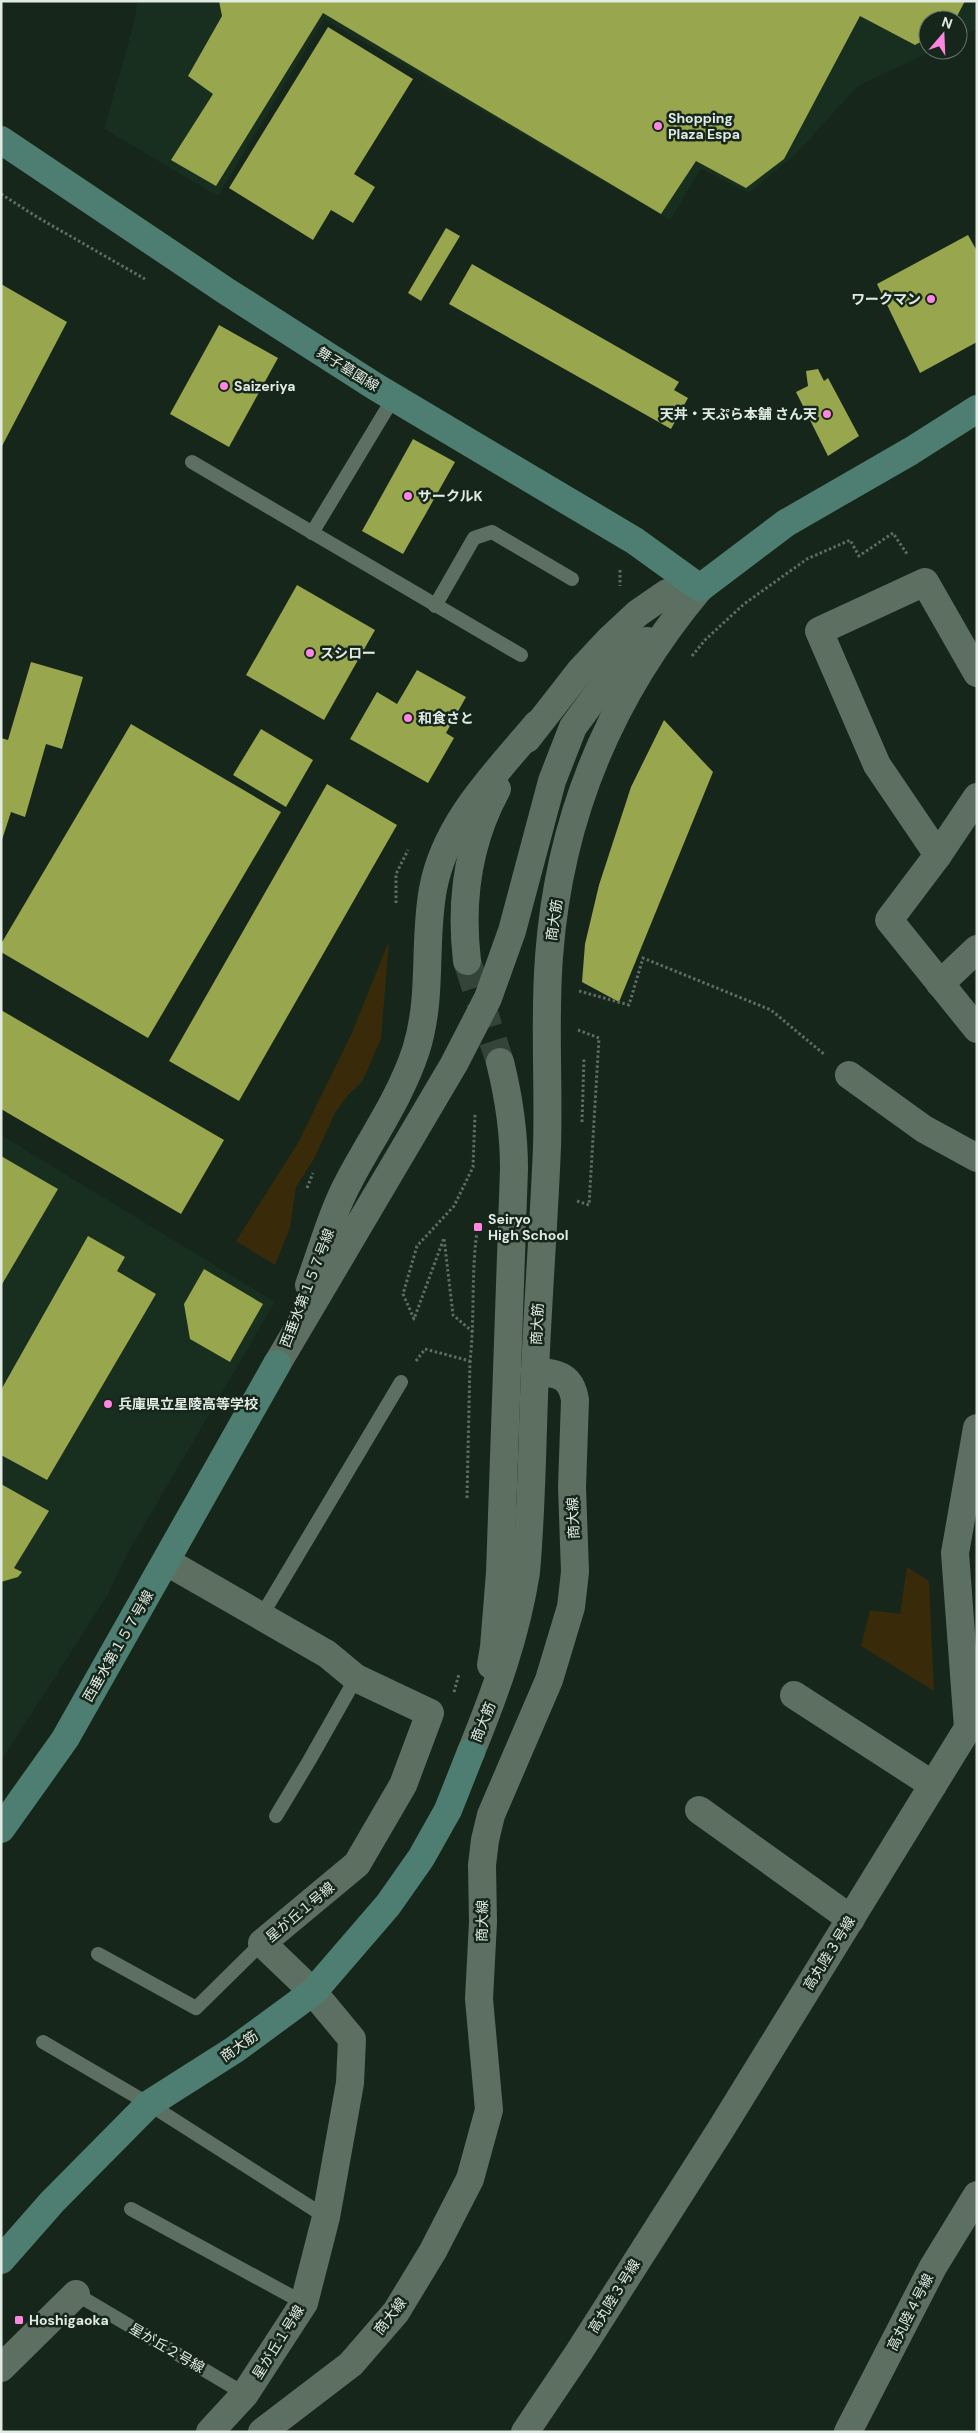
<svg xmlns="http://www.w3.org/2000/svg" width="978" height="2433" font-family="'DM Sans','Noto Sans JP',sans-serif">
	<rect width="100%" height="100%" fill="#16261b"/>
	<!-- built -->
	<g fill="#182e1e">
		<polygon points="137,1 977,1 977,29 958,38 958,20 928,20 928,50 935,50 858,86 796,154 749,193 701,169 670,220 324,19 218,196 104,129 135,19"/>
		<polygon points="1,1135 275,1302 129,1551 107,1596 1,1761"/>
	</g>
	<!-- green -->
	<g fill="#392a0a">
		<polygon points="389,941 381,1039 362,1082 349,1094 336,1111 314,1159 296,1187 290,1228 275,1265 236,1241 298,1143 351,1035"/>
		<polygon points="907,1567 929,1581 934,1691 861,1646 870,1610 900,1614"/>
	</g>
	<!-- building -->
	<g fill="#98a64d">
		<polygon points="219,1 965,1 955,20 928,20 928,38 915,45 860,16 784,159 746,188 696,161 661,214 323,13 216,186 171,160 213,94 188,76 222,16"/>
		<polygon points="328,27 413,79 354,174 375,187 353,223 331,210 313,240 229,188"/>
		<polygon points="446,228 460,236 421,301 408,293"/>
		<polygon points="968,235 977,251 977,342 920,373 877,284"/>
		<polygon points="472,264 679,382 674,390 688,398 671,429 449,304"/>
		<polygon points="1,284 67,322 1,448"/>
		<polygon points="219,325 278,358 229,447 170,414"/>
		<polygon points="818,369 824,381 828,378 859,436 828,456 796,392 808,386 806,371"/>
		<polygon points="413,439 455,462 403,554 362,531"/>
		<polygon points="297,585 375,630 324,720 246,675"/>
		<polygon points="31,662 83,677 62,749 46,744 25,817 11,812 1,843 1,738 8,740"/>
		<polygon points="417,670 466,697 446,733 454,738 428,783 350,739 377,692 397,704"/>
		<polygon points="664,720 713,772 619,1002 582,982 585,944 599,885 631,787"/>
		<polygon points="131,724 281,812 148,1038 1,952 1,944"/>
		<polygon points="261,729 313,760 286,807 233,775"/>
		<polygon points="327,784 397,825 239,1101 169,1061"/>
		<polygon points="1,1010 224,1140 181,1214 1,1109"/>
		<polygon points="1,1156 58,1189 1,1286"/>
		<polygon points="88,1236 125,1257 117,1271 156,1294 47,1480 1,1455 1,1390"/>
		<polygon points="204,1269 263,1304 230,1362 190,1339 184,1304"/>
		<polygon points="1,1484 49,1511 14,1568 22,1572 18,1577 1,1582"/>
	</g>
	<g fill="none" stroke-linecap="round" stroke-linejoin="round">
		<!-- street-tunnel -->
		<polyline stroke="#344439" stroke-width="28" stroke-dasharray="28 14" stroke-linecap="butt" points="467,961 500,1062"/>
		<!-- path -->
		<g stroke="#5e6c62" stroke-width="3" stroke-dasharray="2.5 2.5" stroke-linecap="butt">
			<polyline points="1,194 37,217 145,279"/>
			<polyline points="620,570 620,586"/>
			<polyline points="692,656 705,640 744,604 807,559 850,540 859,556 893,533 907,554"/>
			<polyline points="396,903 396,874 408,850"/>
			<polyline points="579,991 629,1005 643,958 771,1010 825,1055"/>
			<polyline points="582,1122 584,1057"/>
			<polyline points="307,1188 313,1173"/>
			<polyline points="577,1201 589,1205 599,1038 578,1030"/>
			<polyline points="473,1332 453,1315 444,1238 414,1319 403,1294 417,1246 454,1206 473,1167 475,1114"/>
			<path d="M416,1361L425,1349L470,1361C475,1318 471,1274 477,1232"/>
			<polyline points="467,1498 470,1361"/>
			<polyline points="454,1692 459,1674"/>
		</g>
		<!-- lane -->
		<g stroke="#5d6f61" stroke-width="14">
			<polyline points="192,462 521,655"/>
			<polyline points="312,533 394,397"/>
			<polyline points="435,606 474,538 492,532 572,579"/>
			<polyline points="262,1615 401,1382"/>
			<polyline points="276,1816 309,1761 356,1678"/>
			<polyline points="98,1954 196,2008 262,1943"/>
			<polyline points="43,2042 149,2104 326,2217"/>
			<polyline points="131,2209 304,2303"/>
			<polyline points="76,2294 245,2394"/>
		</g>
		<!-- street -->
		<g stroke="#5d6f61" stroke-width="28">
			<polyline points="527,739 580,671 609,640 638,613 667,593 700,588"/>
			<polyline points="977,797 938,855 889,920 977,1029"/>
			<polyline points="938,855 877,765 819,631 925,582 977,673"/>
			<path d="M467,961C460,901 468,842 497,789"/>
			<polyline points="940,984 977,949"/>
			<polyline points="849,1075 924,1129 977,1158"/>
			<path d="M309,1285C322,1250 332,1212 350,1179C373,1136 401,1096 416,1050C433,996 423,943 433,889C445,823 495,774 537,724"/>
			<polyline points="277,1364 454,1064 488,998 512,931 552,781 573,727 609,678 647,641"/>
			<polyline points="167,1562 327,1654 356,1678 430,1713 403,1785 357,1864 262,1943 313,1992 352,2039 350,2083 326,2217 304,2303 245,2394 210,2432"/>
			<path d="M491,1665L494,1647L500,1573L514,1169C514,1132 509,1098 500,1062"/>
			<polyline points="794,1695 933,1785"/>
			<path d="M471,1752C495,1693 516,1636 526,1572C532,1506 532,1439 535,1372C538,1297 544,1222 547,1147C549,1083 544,1020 549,957C559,818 611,694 700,588"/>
			<polyline points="699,1810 851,1919"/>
			<polyline points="1,2368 76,2294"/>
			<path d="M262,2432L351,2364L396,2312L433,2251L470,2179L489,2110L479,1999L483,1922L482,1865L485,1840L491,1815L549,1680L571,1607L575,1572L572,1487L575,1400C571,1375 558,1374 535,1371"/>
			<polyline points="525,2432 579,2352 721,2129 968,1728 955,1553 977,1428"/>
			<polyline points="848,2432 933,2267 977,2195"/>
		</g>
		<!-- secondary -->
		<g stroke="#4e7e72" stroke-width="28">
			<polyline points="1,140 226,291 376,387 635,541 700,588 786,523 911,451 977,409"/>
			<polyline points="1,1829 65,1739 277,1364"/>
			<polyline points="1,2260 52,2202 149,2104 234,2050 313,1992 388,1905 421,1858 448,1810 471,1752"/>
		</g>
	</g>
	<!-- markers -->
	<g fill="#fe86e1" stroke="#16261b" stroke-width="2">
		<circle cx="658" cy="126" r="5"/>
		<circle cx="931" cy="299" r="5"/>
		<circle cx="224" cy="386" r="5"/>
		<circle cx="827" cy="414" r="5"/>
		<circle cx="408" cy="496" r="5"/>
		<circle cx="310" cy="653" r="5"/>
		<circle cx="408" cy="718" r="5"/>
		<rect x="473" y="1222" width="10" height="10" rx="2.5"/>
		<circle cx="108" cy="1404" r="5"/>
		<rect x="14" y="2315" width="10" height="10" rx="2.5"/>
	</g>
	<g text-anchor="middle" stroke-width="5" stroke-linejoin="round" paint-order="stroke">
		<!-- poi labels -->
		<g font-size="14" font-weight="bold" fill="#e1ebe3" stroke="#16261b" text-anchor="start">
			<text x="668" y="123">Shopping<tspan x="668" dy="16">Plaza Espa</tspan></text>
			<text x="921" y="304" text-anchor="end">ワークマン</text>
			<text x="234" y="391">Saizeriya</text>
			<text x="817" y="419" text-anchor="end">天丼・天ぷら本舗 さん天</text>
			<text x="418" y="501">サークルK</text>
			<text x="320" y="658">スシロー</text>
			<text x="418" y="723">和食さと</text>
			<text x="488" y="1224">Seiryo<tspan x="488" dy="16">High School</tspan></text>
			<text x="118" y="1409">兵庫県立星陵高等学校</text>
			<text x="29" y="2325">Hoshigaoka</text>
		</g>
		<!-- street labels -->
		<g font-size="14" fill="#e1ebe3" stroke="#16261b">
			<text transform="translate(348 369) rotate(32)" y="5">舞子墓園線</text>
			<text transform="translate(554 920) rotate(-82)" y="5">商大筋</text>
			<text transform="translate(307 1288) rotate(-69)" y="5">西垂水第１５７号線</text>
			<text transform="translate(537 1324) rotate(-87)" y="5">商大筋</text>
			<text transform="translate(573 1518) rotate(-93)" y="5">商大線</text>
			<text transform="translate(118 1646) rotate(-60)" y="5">西垂水第１５７号線</text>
			<text transform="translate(483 1722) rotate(-68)" y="5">商大筋</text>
			<text transform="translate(300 1912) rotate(-40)" y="5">星が丘１号線</text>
			<text transform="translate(482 1921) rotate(-89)" y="5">商大線</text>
			<text transform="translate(829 1953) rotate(-58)" y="5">高丸陸３号線</text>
			<text transform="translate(239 2046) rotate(-35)" y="5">商大筋</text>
			<text transform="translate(614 2296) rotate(-58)" y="5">高丸陸３号線</text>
			<text transform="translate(910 2312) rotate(-63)" y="5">高丸陸４号線</text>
			<text transform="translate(390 2316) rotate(-52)" y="5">商大線</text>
			<text transform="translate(278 2342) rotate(-58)" y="5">星が丘１号線</text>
			<text transform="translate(167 2348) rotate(30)" y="5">星が丘２号線</text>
		</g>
	</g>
	<!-- border -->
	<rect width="978" height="2433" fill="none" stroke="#e1ebe3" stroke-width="5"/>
	<!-- north arrow -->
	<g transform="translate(943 35) rotate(19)"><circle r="24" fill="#16261b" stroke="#67756b"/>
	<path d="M0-4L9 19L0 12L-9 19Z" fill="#fe86e1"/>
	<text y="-8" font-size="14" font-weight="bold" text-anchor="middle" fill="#e1ebe3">N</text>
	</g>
</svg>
